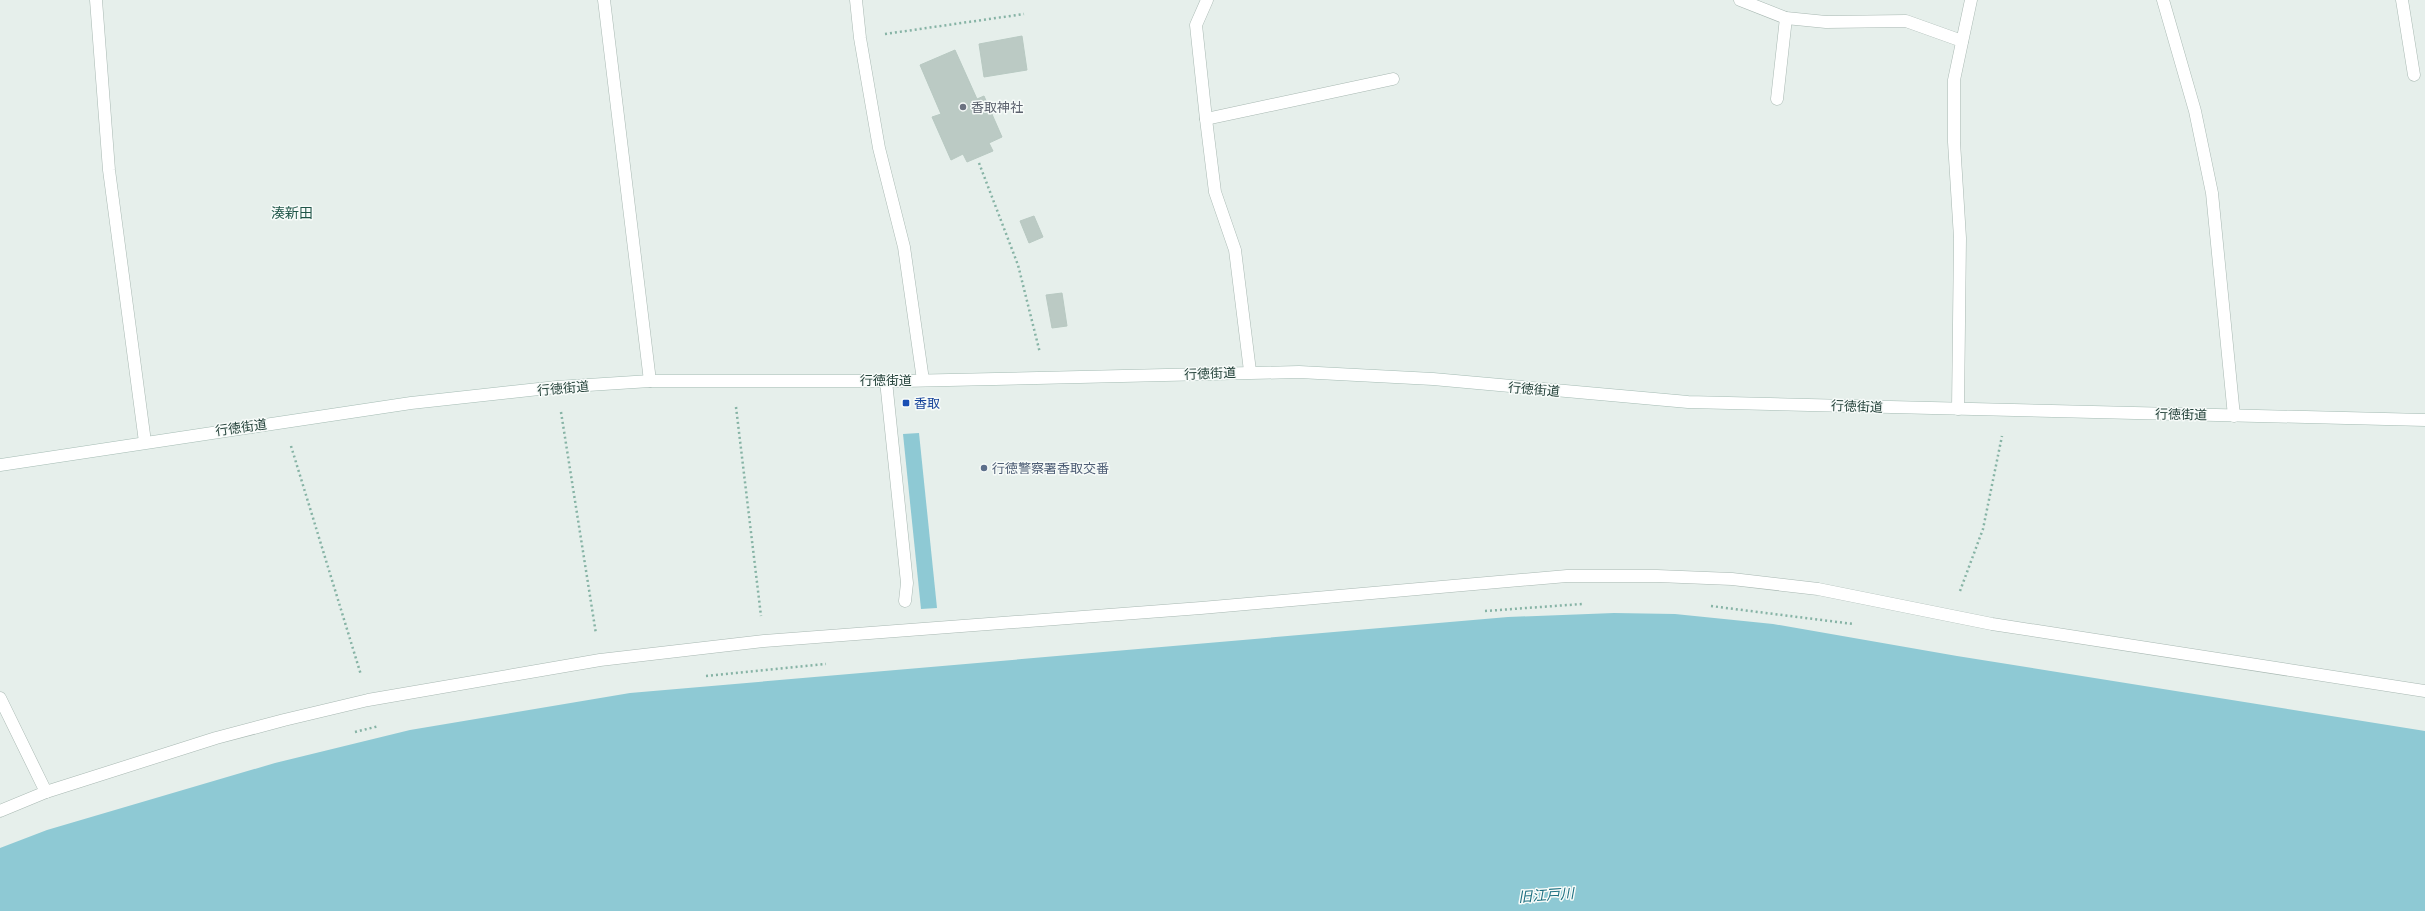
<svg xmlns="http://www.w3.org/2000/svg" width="2425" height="911" font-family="'Nunito Sans','Noto Sans JP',sans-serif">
	<rect width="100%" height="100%" fill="#e6efeb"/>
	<!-- water -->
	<g fill="#8ec9d4">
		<polygon points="919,433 937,608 921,609 903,434"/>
		<polygon points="1614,613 1675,614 1773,624 1957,656 2425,731 2425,911 0,911 0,848 47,830 275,763 410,730 630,693 1508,617"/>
	</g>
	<!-- building -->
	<g fill="#bbcac4" stroke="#b8c9c2">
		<polygon points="1022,36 1027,70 984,77 979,44"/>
		<polygon points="955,50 977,99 984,96 1002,137 989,143 993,151 967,162 963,154 951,160 932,117 941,114 920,65"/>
		<polygon points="1034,216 1043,237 1029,243 1020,221"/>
		<polygon points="1062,293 1067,326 1052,328 1046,295"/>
	</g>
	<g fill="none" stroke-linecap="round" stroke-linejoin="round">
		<!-- lane casing -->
		<g stroke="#a8b8b2" stroke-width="13">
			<g id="lane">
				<polyline points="96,0 109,170 145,442"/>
				<polyline points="604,0 650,381"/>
				<polyline points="1740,0 1786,18 1826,22 1906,21 1962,41"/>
				<polyline points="2402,0 2414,75"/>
				<polyline points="1777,99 1786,18"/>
				<polyline points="886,381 907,583 905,601"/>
				<polyline points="1958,409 1960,238 1954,142 1954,80 1971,0"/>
			</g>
		</g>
		<!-- street casing -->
		<g stroke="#a8b8b2" stroke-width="13">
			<g id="street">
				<polyline points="856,0 860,38 879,148 904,247 923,380"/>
				<polyline points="1207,0 1196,25 1206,119 1215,192 1235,250 1250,371"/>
				<polyline points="2163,0 2195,111 2212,193 2234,416"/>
				<polyline points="1206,119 1393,79"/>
				<polyline points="0,698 46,792"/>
				<polyline points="0,811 46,792 216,738 284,720 368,700 600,660 764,641 1201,608 1567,576 1657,576 1732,579 1818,589 1992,624 2425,691"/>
			</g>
		</g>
		<!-- secondary casing -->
		<g stroke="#a4bbb3" stroke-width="13">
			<polyline id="secondary" points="0,465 411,403 557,387 650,381 903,381 1299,372 1433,379 1688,402 2425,420"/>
		</g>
		<!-- path -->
		<g stroke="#86b3a5" stroke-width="2.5" stroke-dasharray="2 3" stroke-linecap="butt">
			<polyline points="885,34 1024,14"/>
			<polyline points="979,163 1018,265 1040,353"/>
			<polyline points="736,407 761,616"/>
			<polyline points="561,412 596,634"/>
			<polyline points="291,446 361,675"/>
			<polyline points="1960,591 1983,529 2002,436"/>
			<polyline points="1711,606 1853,624"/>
			<polyline points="1485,611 1582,604"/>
			<polyline points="706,676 826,664"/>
			<polyline points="355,732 379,726"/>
		</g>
		<!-- lane -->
		<use href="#lane" stroke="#fff" stroke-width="12"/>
		<!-- street -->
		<use href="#street" stroke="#fff" stroke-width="12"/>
		<!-- secondary -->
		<use href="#secondary" stroke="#fff" stroke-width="12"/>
	</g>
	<!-- markers -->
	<circle fill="#6b7280" stroke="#f7fbf9" stroke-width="1.5" cx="963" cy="107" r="4"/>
	<rect fill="#1a4fb4" stroke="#f7fbf9" stroke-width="1.5" x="902" y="399" width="8" height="8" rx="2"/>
	<circle fill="#5c6f8a" stroke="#f7fbf9" stroke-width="1.5" cx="984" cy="468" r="4"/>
	<g text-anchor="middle" stroke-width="3" stroke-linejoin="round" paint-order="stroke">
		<!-- worship labels -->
		<g font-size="13" fill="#5b616d" stroke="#f7fbf9" text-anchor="start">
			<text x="971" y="112">香取神社</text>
		</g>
		<!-- street labels -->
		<g font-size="13" fill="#24423a" stroke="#f7fbf9">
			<text transform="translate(1210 373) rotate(-2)" y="5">行徳街道</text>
			<text x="886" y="385">行徳街道</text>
			<text transform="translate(563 388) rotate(-5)" y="5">行徳街道</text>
			<text transform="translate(1534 389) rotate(5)" y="5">行徳街道</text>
			<text transform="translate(1857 406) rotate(2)" y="5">行徳街道</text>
			<text transform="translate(2181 414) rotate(1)" y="5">行徳街道</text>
			<text transform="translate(241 427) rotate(-8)" y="5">行徳街道</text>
		</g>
		<!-- transit labels -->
		<g font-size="13" fill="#164399" stroke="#f7fbf9" text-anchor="start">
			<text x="914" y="408">香取</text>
		</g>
		<!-- service labels -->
		<g font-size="13" fill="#4e5e75" stroke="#f7fbf9" text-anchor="start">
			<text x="992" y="473">行徳警察署香取交番</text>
		</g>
		<!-- neighbourhood labels -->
		<g font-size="14" fill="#1f5548" stroke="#f7fbf9">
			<text x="292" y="218">湊新田</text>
		</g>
		<!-- water labels -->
		<g font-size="14" font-style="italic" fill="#1c6f80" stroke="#f7fbf9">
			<text transform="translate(1546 895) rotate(-4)" y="5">旧江戸川</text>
		</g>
	</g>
</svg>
